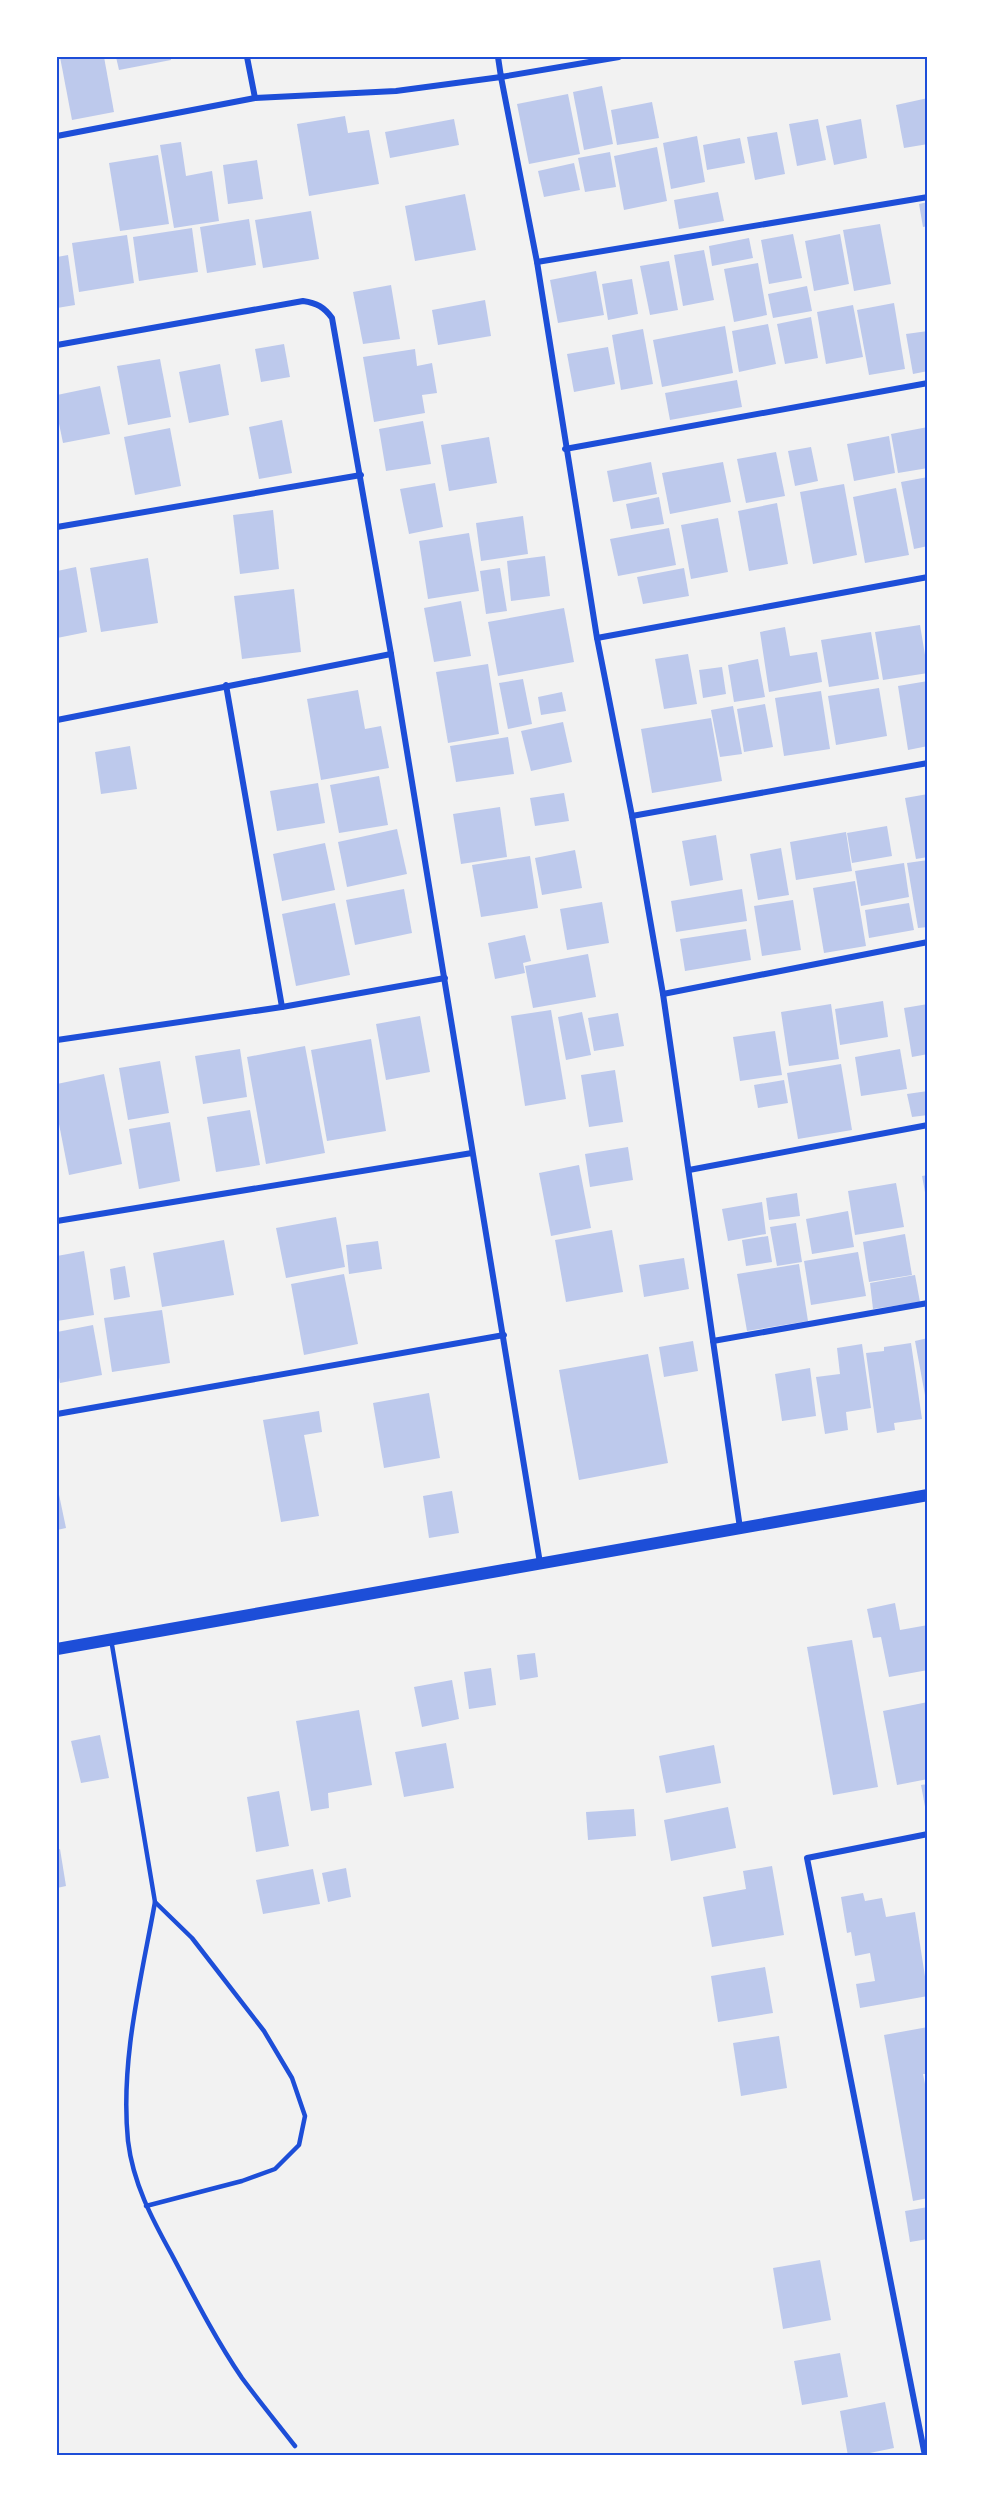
<svg xmlns="http://www.w3.org/2000/svg" width="985" height="2513" font-family="'Space Grotesk',sans-serif">
	<rect width="100%" height="100%" fill="#f2f2f2"/>
	<!-- building -->
	<g fill="#bdc9ec">
		<polygon points="60,57 104,57 114,112 72,120"/>
		<polygon points="116,57 171,57 171,60 119,70"/>
		<polygon points="602,86 613,144 584,150 573,92"/>
		<polygon points="568,94 580,154 529,164 517,104"/>
		<polygon points="928,98 928,144 904,148 896,105"/>
		<polygon points="652,102 659,138 617,145 611,110"/>
		<polygon points="345,116 348,133 369,130 379,184 309,196 297,124"/>
		<polygon points="454,119 459,145 390,158 385,132"/>
		<polygon points="818,119 826,160 797,166 789,124"/>
		<polygon points="861,119 867,158 834,165 826,126"/>
		<polygon points="777,132 785,174 755,180 747,137"/>
		<polygon points="697,136 705,182 671,189 663,143"/>
		<polygon points="740,138 745,163 707,170 703,145"/>
		<polygon points="181,142 186,176 212,171 219,221 174,228 160,145"/>
		<polygon points="657,147 667,201 624,210 614,156"/>
		<polygon points="610,152 616,187 585,192 578,158"/>
		<polygon points="158,155 169,224 120,231 109,163"/>
		<polygon points="257,160 263,199 228,204 223,165"/>
		<polygon points="574,163 580,190 544,197 538,171"/>
		<polygon points="718,192 724,221 679,229 674,200"/>
		<polygon points="465,194 476,250 415,261 405,206"/>
		<polygon points="928,202 928,226 923,227 919,204"/>
		<polygon points="311,211 319,259 263,268 255,220"/>
		<polygon points="249,219 256,265 207,273 200,227"/>
		<polygon points="880,224 891,284 854,291 843,230"/>
		<polygon points="192,228 198,272 139,281 133,237"/>
		<polygon points="793,234 802,278 769,284 761,240"/>
		<polygon points="840,234 849,284 814,291 805,241"/>
		<polygon points="127,235 134,283 79,292 72,243"/>
		<polygon points="749,238 753,258 712,266 709,246"/>
		<polygon points="704,250 714,300 683,306 674,255"/>
		<polygon points="68,255 75,305 57,308 57,257"/>
		<polygon points="669,261 678,310 650,315 640,266"/>
		<polygon points="758,263 767,315 734,322 724,269"/>
		<polygon points="596,271 604,315 558,323 550,280"/>
		<polygon points="632,279 638,314 608,320 602,284"/>
		<polygon points="391,285 400,339 363,344 353,292"/>
		<polygon points="807,286 812,311 773,318 768,294"/>
		<polygon points="485,300 491,336 438,345 432,310"/>
		<polygon points="894,303 905,369 869,375 857,310"/>
		<polygon points="853,305 863,357 826,364 817,312"/>
		<polygon points="811,317 818,358 785,364 777,324"/>
		<polygon points="768,324 776,364 739,372 732,331"/>
		<polygon points="725,326 733,373 662,387 653,340"/>
		<polygon points="643,329 653,384 621,390 612,335"/>
		<polygon points="928,331 928,371 913,374 906,334"/>
		<polygon points="284,344 290,377 261,382 255,349"/>
		<polygon points="608,347 615,384 574,392 567,354"/>
		<polygon points="415,349 417,366 432,363 437,393 422,395 425,413 374,422 363,357"/>
		<polygon points="160,359 171,417 128,425 117,366"/>
		<polygon points="220,364 229,415 189,423 179,372"/>
		<polygon points="737,380 742,407 670,420 665,393"/>
		<polygon points="100,386 110,434 63,443 57,414 57,395"/>
		<polygon points="282,420 292,473 259,479 249,427"/>
		<polygon points="423,421 431,464 386,471 379,429"/>
		<polygon points="928,427 928,468 898,473 891,434"/>
		<polygon points="170,428 181,486 135,495 124,437"/>
		<polygon points="889,436 895,473 854,481 847,444"/>
		<polygon points="489,437 497,483 449,491 441,445"/>
		<polygon points="811,447 818,481 795,486 788,451"/>
		<polygon points="776,452 785,496 746,503 737,459"/>
		<polygon points="651,462 657,494 613,502 607,471"/>
		<polygon points="723,462 731,502 670,514 662,473"/>
		<polygon points="928,477 928,546 914,549 901,482"/>
		<polygon points="435,483 443,527 409,534 400,489"/>
		<polygon points="844,484 857,555 813,564 800,492"/>
		<polygon points="896,488 909,555 865,563 853,497"/>
		<polygon points="659,497 664,524 631,529 626,504"/>
		<polygon points="777,503 788,564 749,571 738,511"/>
		<polygon points="273,510 279,569 240,574 233,515"/>
		<polygon points="523,516 528,554 481,561 476,523"/>
		<polygon points="718,518 728,572 691,579 681,525"/>
		<polygon points="669,528 676,565 618,576 610,539"/>
		<polygon points="469,533 479,591 428,599 419,541"/>
		<polygon points="545,556 550,596 511,601 507,561"/>
		<polygon points="148,558 158,623 101,632 90,568"/>
		<polygon points="76,567 87,632 57,638 57,571"/>
		<polygon points="500,568 507,611 486,614 480,571"/>
		<polygon points="684,568 689,596 643,604 637,577"/>
		<polygon points="294,589 301,652 242,659 234,596"/>
		<polygon points="461,601 471,656 434,662 424,608"/>
		<polygon points="564,608 574,662 498,676 488,622"/>
		<polygon points="920,625 928,673 883,680 875,632"/>
		<polygon points="785,627 790,656 817,652 822,682 769,692 760,632"/>
		<polygon points="871,632 879,679 829,687 821,640"/>
		<polygon points="688,654 697,704 664,709 655,659"/>
		<polygon points="758,659 765,697 734,702 728,665"/>
		<polygon points="488,664 499,734 448,743 436,672"/>
		<polygon points="722,667 726,694 703,698 699,670"/>
		<polygon points="523,679 532,724 508,729 499,683"/>
		<polygon points="928,681 928,746 908,750 898,686"/>
		<polygon points="879,688 887,736 836,745 828,696"/>
		<polygon points="358,690 365,729 381,726 389,768 321,780 307,699"/>
		<polygon points="821,691 830,749 784,756 775,698"/>
		<polygon points="562,692 566,711 541,715 538,697"/>
		<polygon points="765,704 773,747 744,752 737,709"/>
		<polygon points="733,706 742,754 720,757 711,710"/>
		<polygon points="711,718 722,781 652,793 641,729"/>
		<polygon points="563,722 572,762 531,771 521,731"/>
		<polygon points="508,737 514,774 456,782 450,746"/>
		<polygon points="130,746 137,789 101,794 95,752"/>
		<polygon points="379,776 388,825 339,833 330,785"/>
		<polygon points="318,783 325,823 277,831 270,791"/>
		<polygon points="564,793 569,821 535,826 530,798"/>
		<polygon points="928,794 928,857 916,859 905,798"/>
		<polygon points="500,807 507,857 461,864 453,814"/>
		<polygon points="887,826 892,856 852,863 847,833"/>
		<polygon points="397,829 407,874 347,887 338,842"/>
		<polygon points="846,832 852,871 796,880 790,842"/>
		<polygon points="716,835 723,880 690,886 682,841"/>
		<polygon points="325,843 335,890 282,901 273,854"/>
		<polygon points="781,848 789,895 758,900 750,854"/>
		<polygon points="575,850 582,888 542,895 535,858"/>
		<polygon points="530,856 538,908 481,917 472,865"/>
		<polygon points="928,860 928,927 918,928 907,863"/>
		<polygon points="904,863 909,897 861,906 855,871"/>
		<polygon points="855,881 866,946 824,953 813,888"/>
		<polygon points="404,889 412,933 355,945 346,900"/>
		<polygon points="742,889 747,921 676,932 671,901"/>
		<polygon points="793,900 801,950 762,956 754,906"/>
		<polygon points="602,902 609,943 567,950 560,909"/>
		<polygon points="335,903 350,975 296,986 282,914"/>
		<polygon points="909,903 914,930 869,938 865,910"/>
		<polygon points="746,929 751,960 685,971 680,939"/>
		<polygon points="525,935 531,961 523,963 525,973 495,979 488,943"/>
		<polygon points="588,954 596,997 533,1008 525,966"/>
		<polygon points="883,1001 888,1037 840,1045 835,1009"/>
		<polygon points="831,1004 839,1059 789,1066 781,1012"/>
		<polygon points="928,1004 928,1054 912,1057 904,1008"/>
		<polygon points="551,1010 566,1099 525,1106 511,1016"/>
		<polygon points="582,1012 591,1055 566,1060 558,1017"/>
		<polygon points="618,1013 624,1046 594,1051 588,1018"/>
		<polygon points="420,1016 430,1072 386,1080 376,1024"/>
		<polygon points="775,1031 782,1075 740,1081 733,1037"/>
		<polygon points="371,1039 386,1131 327,1141 311,1050"/>
		<polygon points="305,1046 325,1153 266,1164 247,1057"/>
		<polygon points="240,1049 247,1097 203,1104 195,1056"/>
		<polygon points="900,1049 907,1089 861,1096 855,1057"/>
		<polygon points="160,1061 169,1113 128,1120 119,1068"/>
		<polygon points="841,1064 852,1130 798,1139 787,1073"/>
		<polygon points="615,1070 623,1122 589,1127 581,1075"/>
		<polygon points="104,1074 122,1164 69,1175 57,1114 57,1084"/>
		<polygon points="784,1080 788,1103 758,1108 754,1085"/>
		<polygon points="928,1091 928,1115 912,1117 907,1094"/>
		<polygon points="250,1110 260,1165 216,1172 207,1117"/>
		<polygon points="170,1122 180,1181 139,1189 129,1129"/>
		<polygon points="628,1147 633,1180 590,1187 585,1154"/>
		<polygon points="579,1165 591,1228 551,1236 539,1173"/>
		<polygon points="928,1175 928,1203 927,1203 922,1176"/>
		<polygon points="896,1183 904,1227 855,1235 848,1191"/>
		<polygon points="797,1193 800,1216 769,1220 766,1198"/>
		<polygon points="762,1202 766,1234 728,1241 722,1209"/>
		<polygon points="848,1211 854,1247 812,1254 806,1219"/>
		<polygon points="336,1217 345,1267 286,1278 276,1228"/>
		<polygon points="796,1223 802,1262 777,1266 770,1227"/>
		<polygon points="612,1230 623,1292 566,1302 555,1240"/>
		<polygon points="905,1234 912,1275 869,1282 863,1242"/>
		<polygon points="768,1236 772,1262 746,1266 742,1240"/>
		<polygon points="224,1240 234,1295 162,1307 153,1253"/>
		<polygon points="378,1241 382,1269 349,1274 346,1245"/>
		<polygon points="84,1251 94,1315 57,1321 57,1256"/>
		<polygon points="858,1252 866,1296 811,1305 804,1261"/>
		<polygon points="684,1258 689,1289 644,1297 639,1265"/>
		<polygon points="799,1264 808,1321 747,1331 737,1274"/>
		<polygon points="125,1266 130,1297 114,1300 110,1269"/>
		<polygon points="344,1274 358,1344 304,1355 291,1284"/>
		<polygon points="915,1275 920,1302 873,1309 870,1283"/>
		<polygon points="162,1310 170,1363 112,1372 104,1318"/>
		<polygon points="93,1325 102,1375 60,1383 57,1366 57,1332"/>
		<polygon points="928,1338 928,1406 927,1406 915,1341"/>
		<polygon points="693,1341 698,1371 664,1377 659,1347"/>
		<polygon points="911,1343 922,1419 894,1423 895,1430 877,1433 866,1353 884,1351 884,1347"/>
		<polygon points="862,1344 871,1408 846,1412 848,1430 825,1434 816,1377 840,1374 837,1348"/>
		<polygon points="648,1354 668,1463 579,1480 559,1370"/>
		<polygon points="810,1368 816,1416 782,1421 775,1374"/>
		<polygon points="429,1393 440,1458 384,1468 373,1403"/>
		<polygon points="319,1411 322,1432 304,1435 319,1516 281,1522 263,1420"/>
		<polygon points="57,1485 66,1528 57,1530"/>
		<polygon points="452,1491 459,1533 429,1538 423,1496"/>
		<polygon points="895,1603 900,1630 928,1625 928,1670 889,1677 881,1637 873,1638 867,1609"/>
		<polygon points="852,1640 878,1787 833,1795 807,1647"/>
		<polygon points="535,1653 538,1677 520,1680 517,1655"/>
		<polygon points="491,1668 496,1705 469,1709 464,1672"/>
		<polygon points="452,1680 459,1719 422,1727 414,1687"/>
		<polygon points="928,1702 928,1779 897,1785 883,1711"/>
		<polygon points="359,1710 372,1785 328,1793 329,1808 311,1811 296,1721"/>
		<polygon points="100,1735 109,1778 81,1783 71,1741"/>
		<polygon points="446,1743 454,1788 404,1797 395,1752"/>
		<polygon points="714,1745 721,1783 666,1793 659,1756"/>
		<polygon points="928,1784 928,1812 926,1812 921,1785"/>
		<polygon points="279,1791 289,1846 256,1852 247,1797"/>
		<polygon points="728,1807 736,1848 671,1861 664,1820"/>
		<polygon points="634,1809 636,1836 588,1840 586,1812"/>
		<polygon points="60,1849 66,1886 57,1888 57,1850"/>
		<polygon points="772,1866 784,1935 712,1947 703,1897 746,1889 743,1871"/>
		<polygon points="346,1868 351,1897 328,1902 322,1873"/>
		<polygon points="313,1869 320,1904 263,1914 256,1880"/>
		<polygon points="863,1893 865,1901 882,1898 886,1917 915,1912 928,1996 860,2008 856,1984 875,1981 870,1953 855,1956 851,1932 847,1933 841,1897"/>
		<polygon points="765,1967 773,2013 718,2022 711,1976"/>
		<polygon points="928,2027 928,2074 923,2074 925,2084 928,2084 928,2198 913,2201 884,2035"/>
		<polygon points="779,2036 787,2088 741,2096 733,2043"/>
		<polygon points="928,2207 928,2239 910,2242 905,2211"/>
		<polygon points="820,2260 831,2320 783,2329 773,2268"/>
		<polygon points="840,2353 848,2397 802,2405 794,2361"/>
		<polygon points="885,2402 894,2448 865,2454 866,2456 848,2456 840,2411"/>
	</g>
	<g fill="none" stroke-linecap="round" stroke-linejoin="round">
		<!-- service -->
		<g stroke="#1d4ed8" stroke-width="4.5">
			<polyline points="111,1639 155,1902 192,1938 264,2031 292,2078 305,2116 299,2145 275,2169 242,2181 146,2206"/>
			<path d="M155,1902C141,1980 120,2061 128,2141C133,2183 152,2219 172,2255C193,2295 216,2340 242,2378C259,2401 277,2423 295,2446"/>
		</g>
		<!-- minor -->
		<g stroke="#1d4ed8" stroke-width="6">
			<polyline points="247,57 255,98"/>
			<polyline points="498,57 501,77 619,57"/>
			<polyline points="57,136 255,98 396,91 501,77 537,262 597,638 632,816 663,994 740,1528"/>
			<polyline points="537,262 928,197"/>
			<path d="M57,345L303,301C317,303 324,307 332,318L391,654L540,1563"/>
			<polyline points="565,449 928,383"/>
			<polyline points="57,527 361,475"/>
			<polyline points="597,638 928,577"/>
			<polyline points="226,685 282,1007"/>
			<polyline points="57,720 391,654"/>
			<polyline points="632,816 928,763"/>
			<polyline points="663,994 928,942"/>
			<polyline points="57,1040 282,1007 445,978"/>
			<polyline points="689,1170 928,1125"/>
			<polyline points="57,1221 472,1153"/>
			<polyline points="713,1341 928,1303"/>
			<polyline points="57,1414 504,1335"/>
			<polyline points="925,2456 807,1858 928,1834"/>
		</g>
		<!-- secondary -->
		<polyline stroke="#1d4ed8" stroke-width="12" points="57,1649 928,1495"/>
	</g>
	<!-- border -->
	<rect width="985" height="2513" fill="none" stroke="#ffffff" stroke-width="117"/>
	<rect x="58" y="58" width="868" height="2396" fill="none" stroke="#1d4ed8" stroke-width="2"/>
</svg>
